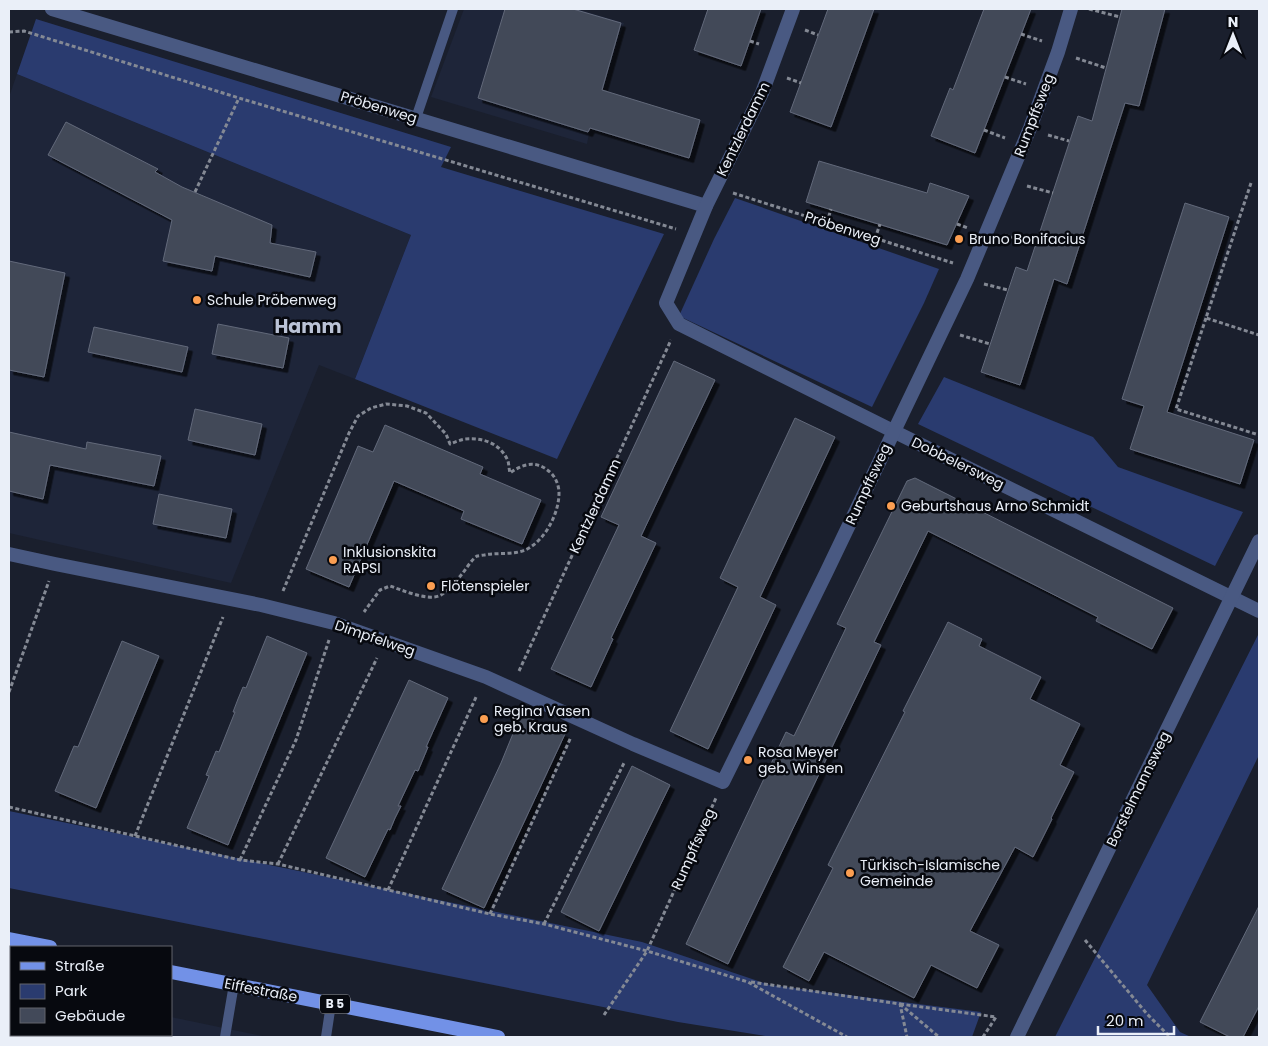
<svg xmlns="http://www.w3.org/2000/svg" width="1268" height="1046" font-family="Poppins,sans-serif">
	<defs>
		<filter id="shadow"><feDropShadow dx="4.5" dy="4.5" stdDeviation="0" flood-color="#0009"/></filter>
	</defs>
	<rect width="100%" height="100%" fill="#1a1f2d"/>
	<!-- built -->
	<g fill="#1e2539">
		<polygon points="464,9 577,9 624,23 590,128 587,144 431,97"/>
		<polygon points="17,74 411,235 355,379 319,365 231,583 9,533 9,97"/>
		<polygon points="9,984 11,984 11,1035 171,1035 171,1017 267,1037 9,1037"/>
	</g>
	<!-- green -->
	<g fill="#2a3b6f">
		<polygon points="36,19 451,147 441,167 664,234 557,459 355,379 411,235 17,74"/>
		<polygon points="735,198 939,269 924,303 872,407 679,316 714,239"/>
		<polygon points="944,377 1093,437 1118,467 1243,512 1215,566 918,424"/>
		<polygon points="1259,633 1259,755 1147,985 1180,1032 1191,1037 1055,1037"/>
		<polygon points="9,811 642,942 770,985 981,1012 972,1037 772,1037 678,1022 9,888"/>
	</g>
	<!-- building -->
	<g fill="#424959" stroke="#62697a" filter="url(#shadow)">
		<polygon points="505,9 573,9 621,23 602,90 700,120 689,158 590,128 588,132 478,98"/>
		<polygon points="708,9 761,9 741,66 694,50"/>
		<polygon points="828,9 874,9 831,127 790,112"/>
		<polygon points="984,9 1031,9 975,153 931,136 950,88 953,90"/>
		<polygon points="1122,9 1165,9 1139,106 1125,103 1067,284 1054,279 1020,385 981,372 1016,267 1027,271 1078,116 1092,121"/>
		<polygon points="66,122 158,169 155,172 182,187 272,225 270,243 316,252 310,277 215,256 212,271 163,261 172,220 48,155"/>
		<polygon points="819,161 927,193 930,183 969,196 947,245 806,202"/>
		<polygon points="1185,203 1229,217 1167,412 1254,440 1240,484 1130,449 1144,406 1122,399"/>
		<polygon points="9,261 65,273 44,377 9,370"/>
		<polygon points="218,324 289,338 283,368 212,354"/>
		<polygon points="94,327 188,347 182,372 88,352"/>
		<polygon points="674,361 715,380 641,536 656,543 611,638 613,639 591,687 551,669 619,525 601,517"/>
		<polygon points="195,409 262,424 255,455 188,440"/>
		<polygon points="795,418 835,437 760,597 776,605 708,749 670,731 738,587 720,578"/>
		<polygon points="385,425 483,467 480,474 541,500 522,544 461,519 464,511 394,481 349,587 306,569 358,446 373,452"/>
		<polygon points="9,432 86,449 87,442 161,456 154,486 50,465 43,499 9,491"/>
		<polygon points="915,478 1173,608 1152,649 1096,621 1098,617 928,531 874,642 881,645 728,964 686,944 786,732 794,736 846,628 837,624 907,481"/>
		<polygon points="159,494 232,509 226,538 153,524"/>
		<polygon points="948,622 982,639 979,646 1041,677 1030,699 1080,724 1060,765 1074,772 1051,818 1052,819 1033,857 1015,847 970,931 999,945 977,988 931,965 914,998 824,952 809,981 783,967 833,868 828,865 905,712 903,711"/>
		<polygon points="267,636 307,653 228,845 187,828 209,776 206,775 216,751 219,752 235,712 233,712 238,699 243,687 246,688"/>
		<polygon points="122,641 159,656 96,808 55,791 74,746 78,747"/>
		<polygon points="409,680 448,698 426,747 428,747 418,771 415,770 398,806 401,806 395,818 390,830 388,829 365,877 326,858"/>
		<polygon points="521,714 565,734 484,908 442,889 501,763"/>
		<polygon points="632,766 670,785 599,931 561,912"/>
		<polygon points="1259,906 1259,1006 1243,1037 1230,1037 1200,1022"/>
	</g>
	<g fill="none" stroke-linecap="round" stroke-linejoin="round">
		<!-- path -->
		<g stroke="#848994" stroke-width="3" stroke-dasharray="4 2.5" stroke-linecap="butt">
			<polyline points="1089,9 1120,17"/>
			<polyline points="805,30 818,35"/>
			<polyline points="9,32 24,31 239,98 676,229"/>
			<polyline points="1021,34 1042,41"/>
			<polyline points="750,41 759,44"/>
			<polyline points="1076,58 1106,68"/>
			<polyline points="1005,77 1026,84"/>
			<polyline points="787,78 801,83"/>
			<polyline points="984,130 1005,138"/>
			<polyline points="1048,135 1069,141"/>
			<polyline points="1251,183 1206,318 1259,335"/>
			<polyline points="1027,186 1053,193"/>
			<polyline points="195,192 239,98"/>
			<polyline points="733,193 953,263"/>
			<polyline points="827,223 831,209"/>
			<polyline points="957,224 968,228"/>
			<polyline points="1005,235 1036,245"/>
			<polyline points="875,239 880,224"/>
			<polyline points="984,284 1008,290"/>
			<polyline points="1206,318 1176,409 1259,435"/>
			<polyline points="960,335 990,344"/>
			<path d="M283,591L349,433L358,416L371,408L386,404L407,406L426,413L446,434L450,444C455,442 460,440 465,439C483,437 501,444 508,461C509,465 509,469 510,473C524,463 537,460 551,473C556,478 559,486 559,493C559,513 546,538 529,548C515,556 499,552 484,555C483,555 478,556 477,556C472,559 466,569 462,574C456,581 449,590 441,595C429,602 402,590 390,586L380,590L364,612"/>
			<polyline points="519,671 671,340"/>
			<polyline points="9,692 49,581"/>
			<polyline points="9,807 240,860 278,864 490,914 544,924 647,951 748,982 847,1037"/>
			<polyline points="135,836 223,617"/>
			<polyline points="240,860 296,740 329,640"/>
			<polyline points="278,864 377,658"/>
			<polyline points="388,890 477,695"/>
			<polyline points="490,914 571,737"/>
			<polyline points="544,924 625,761"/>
			<polyline points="1085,940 1147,1014 1170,1037"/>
			<polyline points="751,982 900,1004 907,1037"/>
			<polyline points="900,1004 996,1017 983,1037"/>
			<polyline points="900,1004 939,1037"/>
			<polyline points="604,1015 647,951 716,798"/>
		</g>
		<!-- service -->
		<g stroke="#495982" stroke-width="10">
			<polyline points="416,118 453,9"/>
			<polyline points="225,1037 234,984"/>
			<polyline points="326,1037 331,1004"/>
		</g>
		<!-- minor -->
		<g stroke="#495982" stroke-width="14">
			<polyline points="52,9 706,206"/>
			<polyline points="793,9 762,93 706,206 666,303 679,324 893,431 1259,611"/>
			<polyline points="9,554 55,564 261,605 334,623 486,677 633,744 723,782 826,573 967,279 1030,128 1058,52 1071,9"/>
			<polyline points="1017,1037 1259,541"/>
		</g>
		<!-- primary -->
		<g stroke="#7291e7" stroke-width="14">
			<polyline points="9,939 50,947"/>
			<polyline points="171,972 498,1037"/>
		</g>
	</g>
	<!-- markers -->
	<g fill="#fb9e51" stroke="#07090f" stroke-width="2">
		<circle cx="959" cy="239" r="5"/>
		<circle cx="197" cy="300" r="5"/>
		<circle cx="891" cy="506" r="5"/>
		<circle cx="333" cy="560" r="5"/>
		<circle cx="431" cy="586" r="5"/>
		<circle cx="484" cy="719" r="5"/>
		<circle cx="748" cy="760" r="5"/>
		<circle cx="850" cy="873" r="5"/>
	</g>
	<g text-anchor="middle" stroke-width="5" stroke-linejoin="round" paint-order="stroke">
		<!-- shield labels -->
		<rect fill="#07090f" stroke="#a6aab2" stroke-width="1" x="320" y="994.5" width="30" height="19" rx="4"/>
		<g font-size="12" font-weight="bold" fill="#eaeff8">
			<text x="335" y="1008">B 5</text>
		</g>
		<!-- street labels -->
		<g font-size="14" fill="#eaeff8" stroke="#07090f">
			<text transform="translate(379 107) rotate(17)" y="5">Pröbenweg</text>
			<text transform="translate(1034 115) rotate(-69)" y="5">Rumpffsweg</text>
			<text transform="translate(743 129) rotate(-64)" y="5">Kentzlerdamm</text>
			<text transform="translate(843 228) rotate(18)" y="5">Pröbenweg</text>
			<text transform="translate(958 463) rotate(26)" y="5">Dobbelersweg</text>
			<text transform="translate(868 484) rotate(-65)" y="5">Rumpffsweg</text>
			<text transform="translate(595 506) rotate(-65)" y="5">Kentzlerdamm</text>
			<text transform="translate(375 638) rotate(19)" y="5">Dimpfelweg</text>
			<text transform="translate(1138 789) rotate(-64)" y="5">Borstelmannsweg</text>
			<text transform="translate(693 849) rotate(-66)" y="5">Rumpffsweg</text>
			<text transform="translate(261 990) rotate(11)" y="5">Eiffestraße</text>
		</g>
		<!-- poi labels -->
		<g font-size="14" fill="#eaeff8" stroke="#07090f" text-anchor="start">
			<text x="969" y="244">Bruno Bonifacius</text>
			<text x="207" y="305">Schule Pröbenweg</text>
			<text x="901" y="511">Geburtshaus Arno Schmidt</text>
			<text x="343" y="557">Inklusionskita<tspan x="343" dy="16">RAPSI</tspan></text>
			<text x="441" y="591">Flötenspieler</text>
			<text x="494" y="716">Regina Vasen<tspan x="494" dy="16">geb. Kraus</tspan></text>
			<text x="758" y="757">Rosa Meyer<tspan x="758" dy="16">geb. Winsen</tspan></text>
			<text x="860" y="870">Türkisch-Islamische<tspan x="860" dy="16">Gemeinde</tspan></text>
		</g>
		<!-- district labels -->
		<g font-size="19" font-weight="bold" fill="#bbc3d6" stroke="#07090f">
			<text x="308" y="333">Hamm</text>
		</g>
	</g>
	<!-- border -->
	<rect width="1268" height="1046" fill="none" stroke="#eaeff8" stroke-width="20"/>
	<!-- legend -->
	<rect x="10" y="946" width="162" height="90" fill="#07090f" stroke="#62656c"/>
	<rect x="20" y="962" width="25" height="8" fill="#7291e7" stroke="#62656c"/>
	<text x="55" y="971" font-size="15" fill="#eaeff8">Straße</text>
	<rect x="20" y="984" width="25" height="15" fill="#2a3b6f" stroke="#62656c"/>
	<text x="55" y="996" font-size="15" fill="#eaeff8">Park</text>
	<rect x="20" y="1008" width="25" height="15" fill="#424959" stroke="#62656c"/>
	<text x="55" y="1021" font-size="15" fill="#eaeff8">Gebäude</text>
	<!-- north arrow -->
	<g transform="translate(1233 35)" stroke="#07090f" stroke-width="4" paint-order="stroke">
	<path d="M0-4L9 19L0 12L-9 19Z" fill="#eaeff8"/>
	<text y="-8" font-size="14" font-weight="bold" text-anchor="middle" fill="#eaeff8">N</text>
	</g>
	<!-- scale -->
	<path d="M1098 1026v8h76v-8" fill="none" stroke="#eaeff8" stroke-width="2.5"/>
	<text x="1106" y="1026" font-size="15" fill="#eaeff8" stroke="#07090f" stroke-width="4" paint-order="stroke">20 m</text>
</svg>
